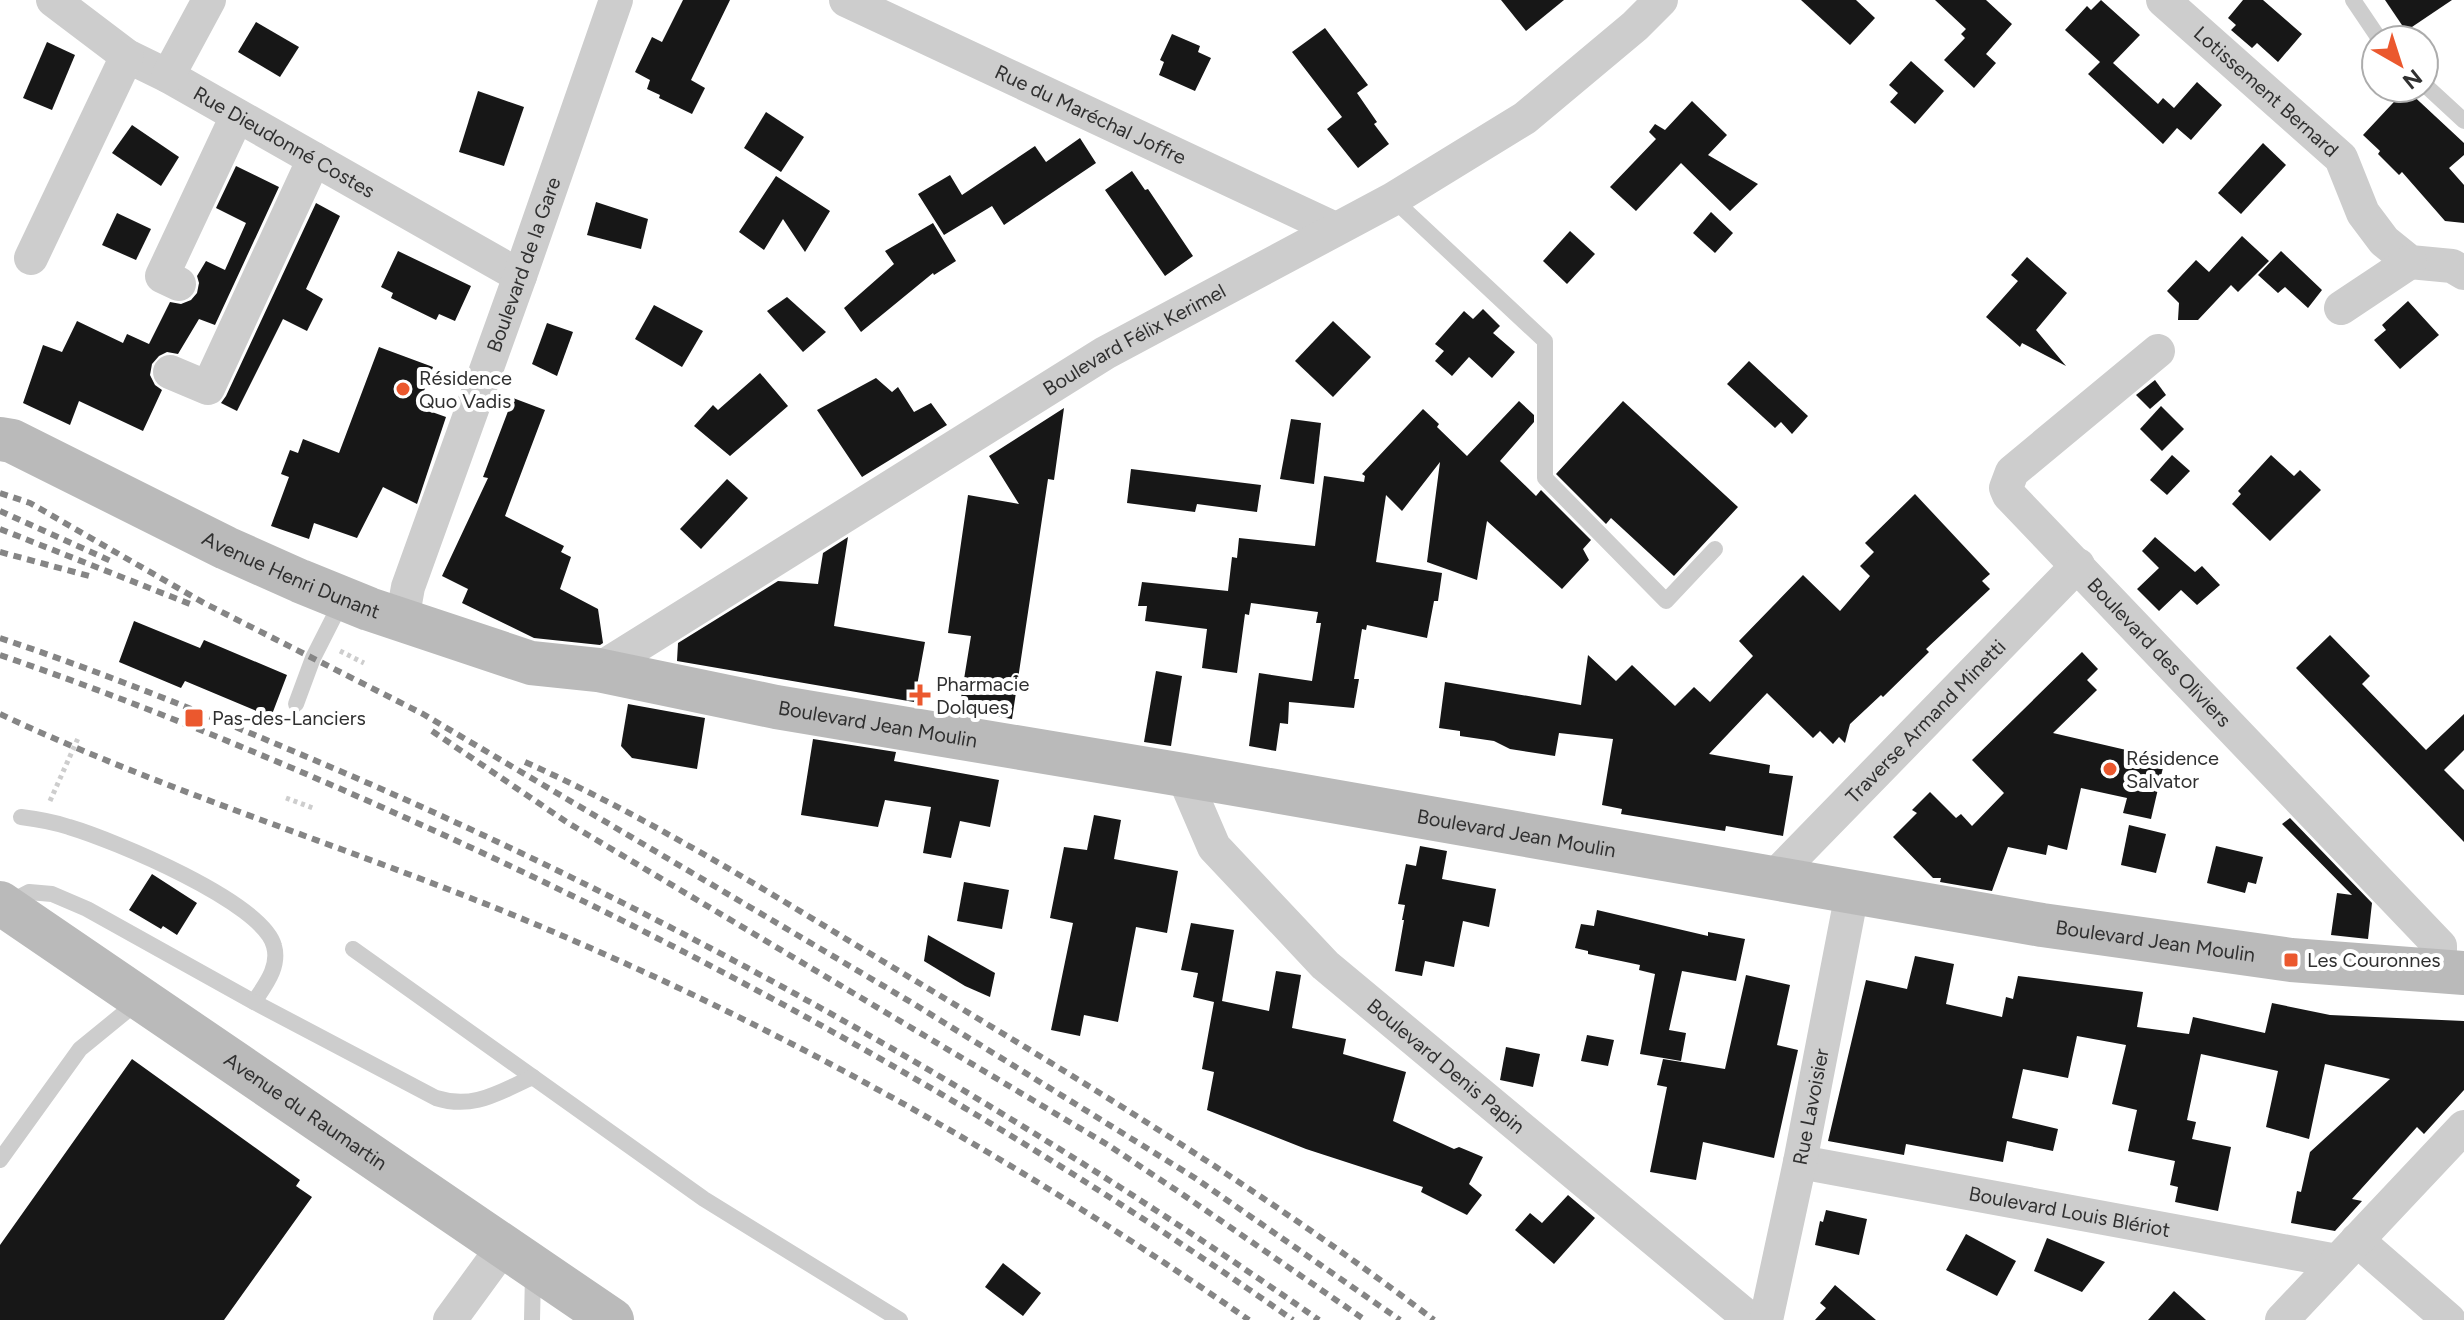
<svg xmlns="http://www.w3.org/2000/svg" width="2464" height="1320" font-family="Figtree,sans-serif">
	<rect width="100%" height="100%" fill="#fff"/>
	<!-- building -->
	<g fill="#171717">
		<polygon points="683,0 730,0 691,80 705,88 692,114 659,98 660,95 647,89 650,80 635,72 652,37 662,42"/>
		<polygon points="1501,0 1564,0 1526,31"/>
		<polygon points="1801,0 1856,0 1875,18 1850,45"/>
		<polygon points="1935,0 1986,0 2012,24 1986,54 1996,63 1974,88 1944,60 1965,38 1961,34 1966,29"/>
		<polygon points="2101,0 2140,35 2113,63 2158,104 2163,98 2174,108 2197,82 2222,105 2191,140 2177,128 2163,144 2088,74 2100,62 2065,30 2087,6 2091,10"/>
		<polygon points="2243,0 2263,0 2302,34 2278,62 2257,43 2252,48 2231,30 2236,25 2228,18"/>
		<polygon points="2385,0 2452,0 2406,31"/>
		<polygon points="256,22 299,47 280,77 238,52"/>
		<polygon points="1325,28 1368,85 1357,93 1377,122 1374,124 1389,144 1358,168 1327,129 1342,117 1292,52"/>
		<polygon points="1172,34 1200,46 1198,52 1211,58 1195,91 1159,75 1164,62 1160,60"/>
		<polygon points="47,42 75,55 52,110 23,98"/>
		<polygon points="1911,61 1944,91 1915,124 1890,102 1898,93 1889,85"/>
		<polygon points="2406,89 2464,143 2464,155 2449,168 2464,185 2464,223 2445,221 2402,172 2399,175 2378,154 2380,151 2363,135"/>
		<polygon points="478,91 524,107 504,166 459,152"/>
		<polygon points="1692,101 1727,135 1708,155 1758,184 1730,211 1681,163 1636,211 1610,187 1656,139 1649,132 1655,124 1665,130"/>
		<polygon points="766,112 804,137 781,172 744,148"/>
		<polygon points="132,125 179,157 161,186 112,153"/>
		<polygon points="1080,138 1096,163 1004,225 992,206 944,235 918,194 950,175 962,195 1035,146 1046,162"/>
		<polygon points="2263,143 2286,165 2241,214 2218,193"/>
		<polygon points="236,166 279,187 215,325 199,319 178,354 167,352 159,356 152,364 150,375 155,385 162,390 143,431 79,401 70,425 23,403 43,345 62,352 77,321 123,343 127,334 149,344 170,302 181,304 191,300 197,293 199,283 197,276 206,261 225,270 246,223 216,208"/>
		<polygon points="1132,171 1145,190 1148,189 1193,256 1165,276 1105,190"/>
		<polygon points="776,176 830,211 805,252 783,219 764,250 739,232"/>
		<polygon points="596,202 648,219 641,249 587,235"/>
		<polygon points="316,203 340,216 306,289 323,299 307,331 283,319 237,411 221,403 226,396"/>
		<polygon points="1711,212 1733,233 1715,253 1693,233"/>
		<polygon points="117,213 151,229 136,260 102,245"/>
		<polygon points="933,223 956,261 934,275 933,273 861,332 844,308 894,264 885,251"/>
		<polygon points="1570,231 1595,254 1567,284 1543,261"/>
		<polygon points="2242,236 2269,261 2238,292 2231,285 2198,320 2178,320 2179,303 2167,291 2196,260 2209,272"/>
		<polygon points="398,251 471,286 455,321 439,314 436,320 391,298 393,293 381,287"/>
		<polygon points="2281,251 2322,290 2308,308 2285,287 2278,293 2258,275"/>
		<polygon points="2027,257 2067,293 2036,330 2066,366 2022,343 2020,347 1986,317 2018,281 2011,275"/>
		<polygon points="787,297 826,332 803,352 767,311"/>
		<polygon points="2408,301 2439,335 2400,369 2374,340 2386,330 2382,325"/>
		<polygon points="654,305 703,331 682,367 635,339"/>
		<polygon points="1483,309 1500,326 1493,333 1515,352 1492,378 1469,357 1452,376 1435,361 1444,351 1435,344 1464,311 1473,319"/>
		<polygon points="1333,321 1371,357 1333,397 1295,361"/>
		<polygon points="547,323 573,332 557,376 532,364"/>
		<polygon points="379,347 433,367 418,407 446,417 417,504 383,487 357,538 314,523 309,539 271,526 289,477 281,474 290,450 298,453 303,439 339,453"/>
		<polygon points="1749,361 1808,416 1792,434 1781,422 1775,428 1727,384"/>
		<polygon points="760,373 788,406 730,456 694,426 713,405 718,410"/>
		<polygon points="876,378 892,392 898,387 914,412 931,403 947,425 862,477 817,410"/>
		<polygon points="2155,380 2166,395 2150,409 2136,395"/>
		<polygon points="513,398 545,410 505,516 564,546 561,552 571,557 560,589 598,609 603,643 600,645 534,638 462,603 468,589 442,576 488,478 483,477"/>
		<polygon points="1519,401 1534,415 1534,422 1500,461 1536,496 1541,490 1591,540 1583,549 1589,560 1562,589 1487,521 1477,580 1427,562 1440,462 1402,511 1386,495 1376,562 1442,573 1438,601 1434,601 1427,638 1367,625 1366,630 1362,629 1354,679 1359,679 1354,708 1289,702 1288,724 1280,723 1276,751 1249,746 1259,673 1312,681 1321,623 1316,623 1318,612 1251,603 1249,615 1245,614 1237,673 1202,668 1207,629 1145,621 1147,606 1138,606 1142,582 1228,591 1232,557 1237,558 1239,538 1315,546 1324,476 1364,482 1365,476 1362,474 1423,409 1439,424 1437,427 1467,456"/>
		<polygon points="1623,401 1738,507 1674,576 1611,518 1606,524 1556,474"/>
		<polygon points="2161,406 2184,429 2162,451 2140,429"/>
		<polygon points="1064,408 1054,480 1048,479 1012,719 959,710 971,636 948,633 968,495 1019,504 989,456"/>
		<polygon points="1291,419 1321,423 1314,484 1280,479"/>
		<polygon points="2172,455 2190,471 2167,495 2150,480"/>
		<polygon points="2271,455 2294,476 2300,470 2321,490 2270,541 2232,504 2241,494 2238,491"/>
		<polygon points="1131,469 1261,485 1257,512 1197,504 1195,512 1127,503"/>
		<polygon points="727,479 748,498 701,549 680,529"/>
		<polygon points="1915,494 1990,574 1982,581 1990,589 1926,649 1929,652 1883,697 1881,695 1850,724 1845,743 1839,737 1833,744 1820,731 1813,738 1767,693 1709,754 1770,765 1769,773 1793,776 1783,836 1726,826 1725,831 1621,814 1622,809 1602,805 1613,739 1559,733 1555,756 1510,749 1494,741 1460,736 1460,731 1439,728 1445,682 1581,705 1588,655 1616,681 1632,665 1675,706 1694,687 1710,702 1753,656 1739,641 1803,575 1840,611 1870,576 1860,566 1874,552 1865,543"/>
		<polygon points="848,537 834,626 925,642 914,702 677,661 678,643 778,581 818,584 823,553"/>
		<polygon points="2155,537 2195,572 2202,566 2220,585 2197,605 2181,590 2159,611 2137,589 2159,568 2142,551"/>
		<polygon points="134,621 200,648 204,640 287,675 271,717 185,681 181,688 119,662"/>
		<polygon points="2330,635 2370,676 2362,684 2426,750 2464,714 2464,750 2444,770 2464,790 2464,842 2296,668"/>
		<polygon points="2082,652 2098,669 2087,680 2097,690 2053,733 2165,759 2151,819 2123,813 2127,798 2081,788 2067,850 2048,845 2046,855 2008,847 1992,891 1940,882 1941,878 1933,878 1893,837 1917,813 1912,810 1930,792 1956,818 1961,814 1972,826 2004,793 1972,760"/>
		<polygon points="1156,671 1182,676 1171,746 1144,742"/>
		<polygon points="628,704 705,718 697,769 632,758 621,746"/>
		<polygon points="813,739 896,752 894,761 999,780 990,827 960,821 951,858 923,853 931,807 885,800 878,827 801,815"/>
		<polygon points="1094,815 1121,820 1114,859 1178,871 1167,933 1136,927 1118,1022 1084,1015 1080,1036 1051,1030 1073,923 1050,918 1064,847 1087,850"/>
		<polygon points="2290,818 2372,903 2368,939 2331,935 2337,893 2352,895 2282,824"/>
		<polygon points="2129,825 2166,834 2156,873 2121,865"/>
		<polygon points="1420,846 1447,851 1442,879 1496,889 1489,927 1463,921 1454,967 1425,961 1422,976 1395,971 1404,920 1402,920 1405,905 1398,904 1406,864 1416,866"/>
		<polygon points="2216,846 2263,857 2256,884 2248,882 2245,893 2207,883"/>
		<polygon points="152,874 197,903 177,935 163,926 161,929 129,910"/>
		<polygon points="964,882 1009,890 1002,929 957,921"/>
		<polygon points="1597,910 1708,936 1708,932 1745,939 1736,981 1682,971 1669,1030 1686,1033 1681,1061 1640,1054 1655,974 1639,970 1640,965 1588,954 1588,951 1575,948 1581,924 1594,926"/>
		<polygon points="1191,923 1234,930 1222,1001 1269,1011 1276,971 1301,975 1292,1028 1346,1039 1343,1054 1406,1072 1393,1121 1454,1149 1459,1147 1483,1157 1469,1184 1482,1195 1467,1215 1421,1192 1423,1187 1306,1149 1207,1110 1214,1072 1202,1069 1214,1002 1193,997 1198,973 1181,970"/>
		<polygon points="928,935 995,973 990,997 965,986 924,961"/>
		<polygon points="1915,956 1954,964 1946,1004 2002,1017 2006,997 2013,999 2018,976 2143,992 2137,1027 2189,1034 2193,1017 2265,1033 2272,1003 2330,1015 2464,1021 2464,1090 2424,1134 2417,1127 2352,1199 2362,1201 2335,1231 2291,1223 2297,1191 2301,1192 2310,1152 2390,1079 2325,1064 2309,1139 2266,1127 2278,1071 2201,1054 2187,1120 2196,1122 2192,1139 2231,1147 2218,1211 2175,1202 2178,1187 2170,1185 2175,1161 2128,1151 2137,1110 2112,1104 2126,1045 2077,1036 2068,1078 2023,1069 2012,1118 2058,1129 2053,1151 2007,1141 2003,1162 1906,1144 1904,1155 1828,1141 1866,980 1907,989"/>
		<polygon points="1746,975 1790,985 1777,1045 1798,1050 1774,1158 1703,1142 1696,1180 1650,1172 1667,1087 1657,1085 1663,1059 1725,1069"/>
		<polygon points="1587,1035 1614,1040 1608,1066 1581,1061"/>
		<polygon points="1506,1047 1540,1054 1533,1087 1500,1080"/>
		<polygon points="132,1059 300,1180 296,1186 312,1197 224,1320 0,1320 0,1245"/>
		<polygon points="1568,1195 1595,1218 1554,1264 1515,1230 1530,1213 1542,1223"/>
		<polygon points="1826,1210 1867,1219 1859,1255 1815,1245 1820,1221 1823,1222"/>
		<polygon points="1966,1234 2016,1261 1997,1296 1946,1270"/>
		<polygon points="2047,1238 2105,1262 2082,1292 2034,1271"/>
		<polygon points="1003,1263 1041,1293 1023,1316 985,1287"/>
		<polygon points="1835,1285 1876,1320 1815,1320 1826,1308 1820,1303"/>
		<polygon points="2174,1291 2206,1320 2148,1320"/>
	</g>
	<g fill="none" stroke-linecap="round" stroke-linejoin="round">
		<!-- path -->
		<g stroke="#cdcdcd" stroke-width="5" stroke-dasharray="4 4" stroke-linecap="butt">
			<polyline points="340,651 364,663"/>
			<polyline points="316,713 337,721"/>
			<polyline points="286,798 313,808"/>
			<polyline points="50,801 79,736"/>
		</g>
		<!-- lane -->
		<g stroke="#cdcdcd" stroke-width="16">
			<polyline points="2353,0 2380,40"/>
			<polyline points="2424,84 2464,121"/>
			<polyline points="1393,199 1545,341 1545,478 1666,601 1715,549"/>
			<polyline points="296,704 313,658 343,599"/>
			<path d="M8,903L29,892L52,894L87,909L254,1002C265,985 280,967 274,946C263,902 113,840 69,827C54,822 37,819 21,817"/>
			<polyline points="353,949 704,1199 900,1320"/>
			<path d="M254,1002L436,1098C474,1110 499,1092 533,1077"/>
			<polyline points="0,1160 80,1049 140,1000"/>
			<polyline points="532,1320 533,1274"/>
		</g>
		<!-- street -->
		<g stroke="#cdcdcd" stroke-width="34">
			<path id="s1" d="M53,0L127,56L168,76L520,276"/>
			<path id="s2" d="M846,0L1335,229"/>
			<path id="s3" d="M2163,0L2341,158L2363,213L2384,241L2410,262L2452,266L2464,273"/>
			<polyline points="168,76 209,0"/>
			<polyline points="31,258 127,56"/>
			<polyline points="179,284 162,276 237,116"/>
			<polyline points="2341,308 2410,262"/>
			<path id="s4" d="M2158,351L2012,472L2006,488L2009,495L2440,946V973"/>
			<polyline points="170,372 208,388 314,159"/>
			<path id="s5" d="M402,620L408,587L520,276L616,0"/>
			<path id="s6" d="M598,670L1105,353L1393,199L1525,118L1635,26L1661,0"/>
			<path id="s7" d="M1183,775L1214,847L1325,965L1751,1320"/>
			<path id="s8" d="M1772,879L2078,565"/>
			<path id="s9" d="M1800,1162L2337,1261"/>
			<polyline points="2357,1240 2449,1320"/>
			<polyline points="450,1320 504,1246"/>
			<path id="s10" d="M1766,1320L1800,1162L1852,893"/>
			<polyline points="2282,1320 2464,1127"/>
		</g>
		<!-- secondary -->
		<g stroke="#bababa" stroke-width="44">
			<path id="s11" d="M0,439L12,441L226,548L300,581L369,609L531,663L598,670L776,707L1183,775L2042,925L2291,960L2464,973"/>
			<path id="s12" d="M0,903L612,1320"/>
		</g>
		<!-- rail -->
		<g stroke="#858585" stroke-width="6" stroke-dasharray="8 6" stroke-linecap="butt">
			<polyline points="0,493 30,503 204,603 423,714 914,1004 1195,1178 1400,1320"/>
			<polyline points="0,511 113,562"/>
			<polyline points="0,529 190,604"/>
			<polyline points="0,552 93,577"/>
			<path d="M0,638C104,673 206,714 307,757C664,907 1001,1099 1319,1320"/>
			<path d="M0,655C148,706 292,766 435,831C734,967 1023,1131 1293,1320"/>
			<path d="M0,714C188,802 389,859 579,943C815,1045 1038,1174 1249,1320"/>
			<polyline points="432,731 568,823 1108,1145 1182,1194 1365,1320"/>
			<path d="M525,762C657,821 779,899 904,974C1084,1082 1266,1192 1434,1320"/>
		</g>
	</g>
	<!-- markers -->
	<g fill="#eb582e" stroke="#fff" stroke-width="3">
		<circle cx="403" cy="389" r="8"/>
		<path d="M916 683h8v8h8v8h-8v8h-8v-8h-8v-8h8z"/>
		<rect x="184" y="708" width="20" height="20" rx="4"/>
		<circle cx="2110" cy="769" r="8"/>
		<rect x="2283" y="952" width="16" height="16" rx="4"/>
	</g>
	<g text-anchor="middle" stroke-width="8" stroke-linejoin="round" paint-order="stroke">
		<!-- street labels -->
		<g font-size="20" fill="#303030" stroke="#fff">
			<text dy="7" stroke="none"><textPath href="#s3" startOffset="138">Lotissement Bernard</textPath></text>
			<text dy="7" stroke="none"><textPath href="#s2" startOffset="270">Rue du Maréchal Joffre</textPath></text>
			<text dy="7" stroke="none"><textPath href="#s1" startOffset="272">Rue Dieudonné Costes</textPath></text>
			<text dy="7" stroke="none"><textPath href="#s5" startOffset="376">Boulevard de la Gare</textPath></text>
			<text dy="7" stroke="none"><textPath href="#s6" startOffset="630">Boulevard Félix Kerimel</textPath></text>
			<text dy="7" stroke="none"><textPath href="#s11" startOffset="322">Avenue Henri Dunant</textPath></text>
			<text dy="7" stroke="none"><textPath href="#s4" startOffset="432">Boulevard des Oliviers</textPath></text>
			<text dy="7" stroke="none"><textPath href="#s8" startOffset="220">Traverse Armand Minetti</textPath></text>
			<text dy="7" stroke="none"><textPath href="#s11" startOffset="930">Boulevard Jean Moulin</textPath></text>
			<text dy="7" stroke="none"><textPath href="#s11" startOffset="1578">Boulevard Jean Moulin</textPath></text>
			<text dy="7" stroke="none"><textPath href="#s11" startOffset="2226">Boulevard Jean Moulin</textPath></text>
			<text dy="7" stroke="none"><textPath href="#s7" startOffset="398">Boulevard Denis Papin</textPath></text>
			<text dy="7" stroke="none"><textPath href="#s10" startOffset="218">Rue Lavoisier</textPath></text>
			<text dy="7" stroke="none"><textPath href="#s12" startOffset="370">Avenue du Raumartin</textPath></text>
			<text dy="7" stroke="none"><textPath href="#s9" startOffset="274">Boulevard Louis Blériot</textPath></text>
		</g>
		<!-- poi labels -->
		<g font-size="20" fill="#303030" stroke="#fff" text-anchor="start">
			<text x="419" y="385">Résidence<tspan x="419" dy="23">Quo Vadis</tspan></text>
			<text x="936" y="691">Pharmacie<tspan x="936" dy="23">Dolques</tspan></text>
			<text x="212" y="725">Pas-des-Lanciers</text>
			<text x="2126" y="765">Résidence<tspan x="2126" dy="23">Salvator</tspan></text>
			<text x="2307" y="967">Les Couronnes</text>
		</g>
	</g>
	<!-- north arrow -->
	<g transform="translate(2400 64) rotate(141)"><circle r="38" fill="#ffffff" stroke="#acacac" stroke-width="2"/>
	<path d="M0-6L14 30L0 20L-14 30Z" fill="#eb582e"/>
	<text y="-12" font-size="22" font-weight="bold" text-anchor="middle" fill="#303030">N</text>
	</g>
</svg>
